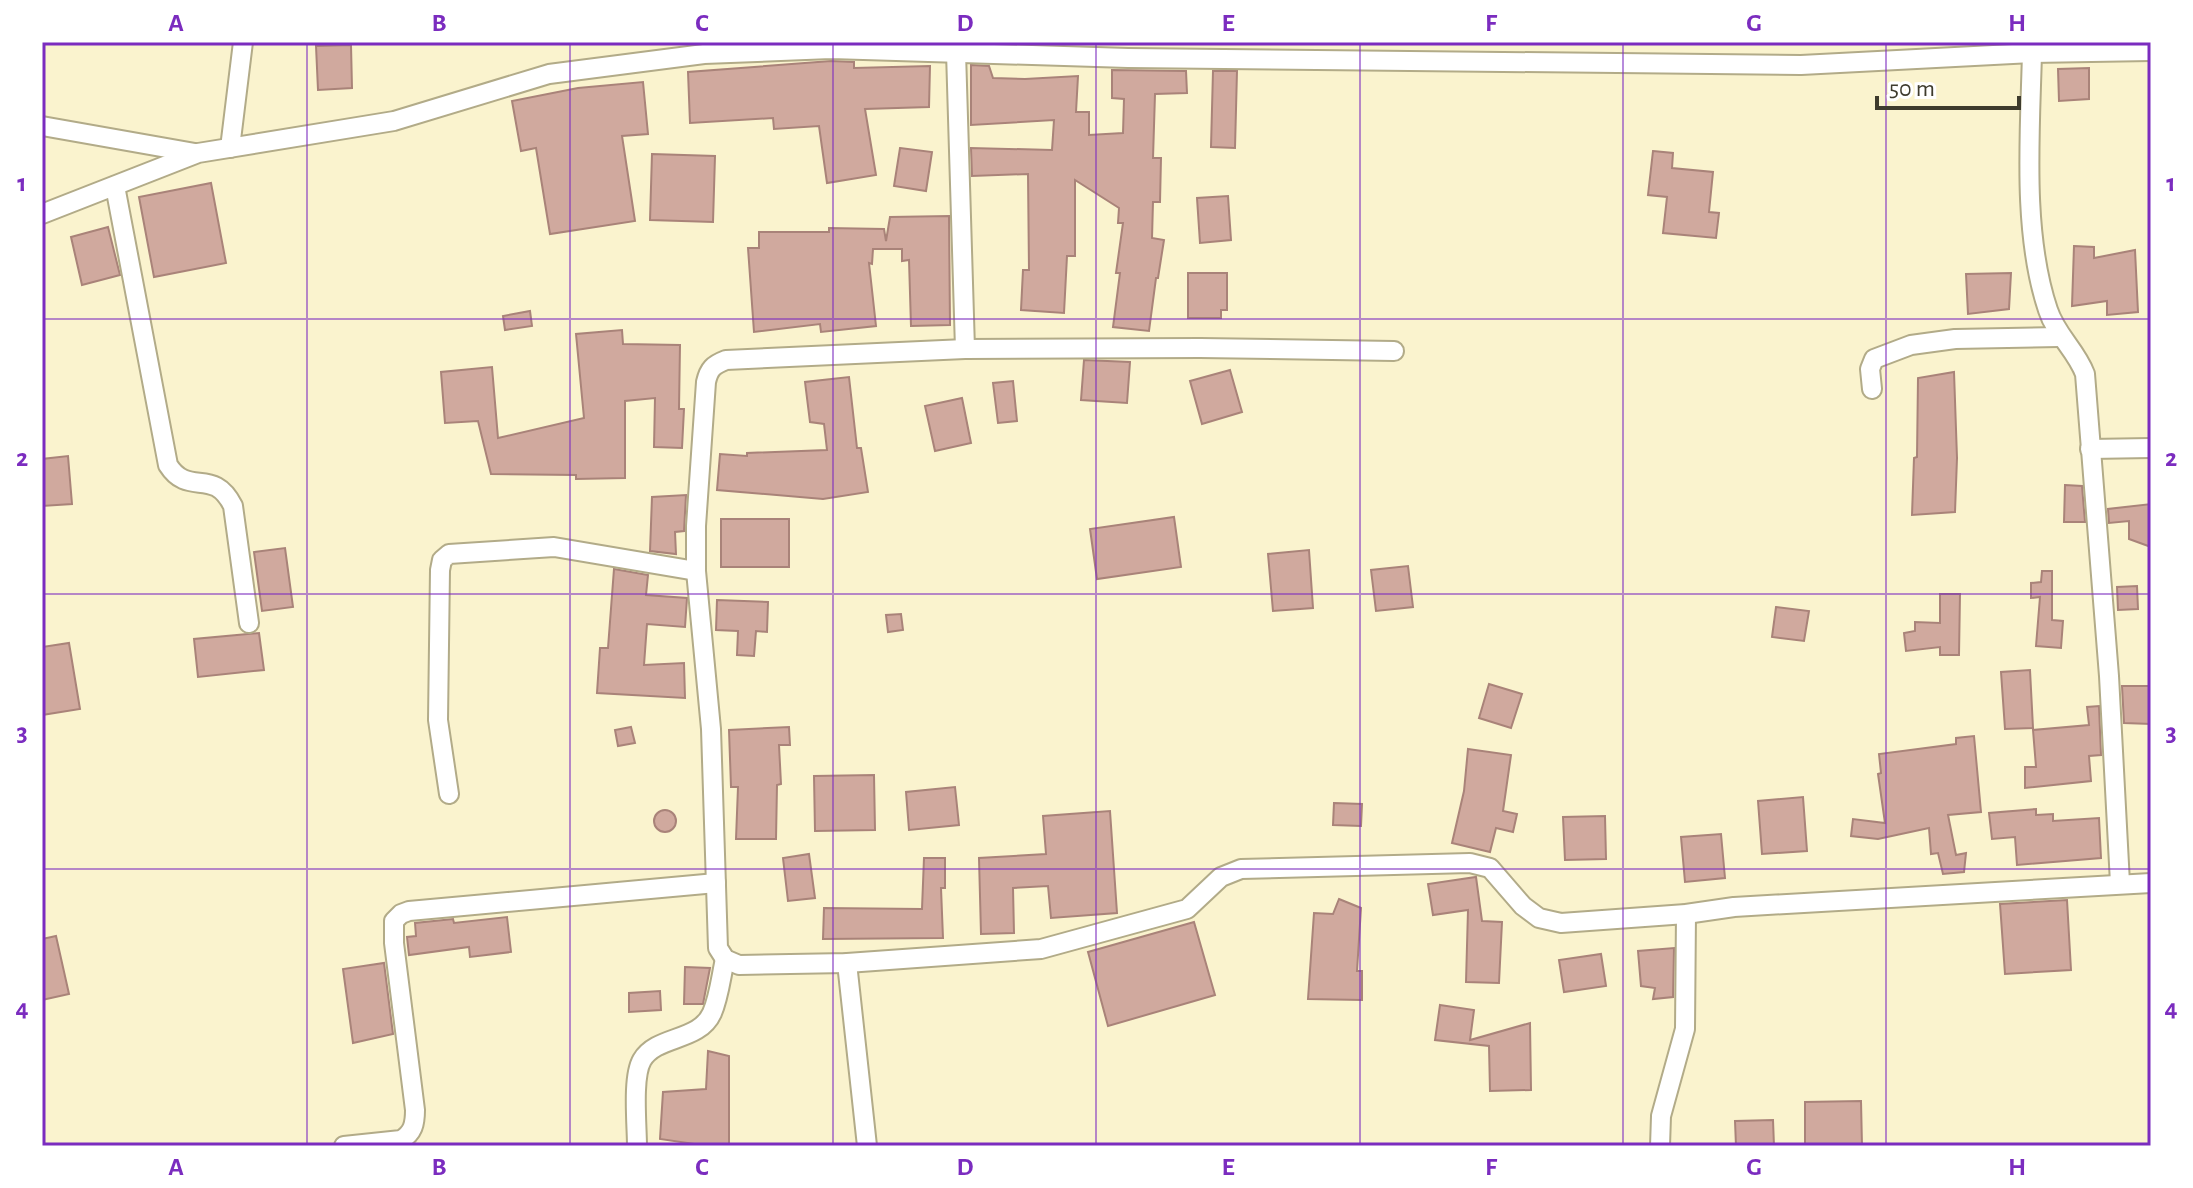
<svg xmlns="http://www.w3.org/2000/svg" width="2193" height="1188" font-family="'Alegreya Sans',sans-serif">
	<rect width="100%" height="100%" fill="#faf3ce"/>
	<!-- building -->
	<g fill="#d0a99e" stroke="#a98379" stroke-width="2">
		<polygon points="351,45 352,88 318,90 316,46"/>
		<polygon points="831,61 854,62 854,68 930,66 929,107 865,109 876,175 827,183 819,126 774,129 773,118 690,123 688,72"/>
		<polygon points="971,65 989,66 993,78 1025,79 1078,76 1076,112 1089,112 1089,135 1123,133 1124,99 1112,98 1112,70 1186,71 1187,93 1155,94 1153,158 1161,158 1160,202 1153,202 1152,238 1164,240 1158,278 1156,278 1149,331 1113,327 1120,273 1116,273 1123,223 1118,223 1119,208 1075,180 1075,256 1067,256 1064,313 1021,310 1023,270 1029,270 1028,174 972,176 971,148 1052,150 1054,120 971,125"/>
		<polygon points="2089,68 2089,99 2059,101 2058,69"/>
		<polygon points="1213,71 1237,71 1235,148 1211,147"/>
		<polygon points="643,82 648,134 622,136 635,221 550,234 536,148 521,151 512,101 578,88"/>
		<polygon points="900,148 932,152 926,191 894,186"/>
		<polygon points="1653,151 1673,153 1672,168 1713,172 1709,212 1719,213 1716,238 1663,233 1667,197 1648,195"/>
		<polygon points="652,154 715,156 713,222 650,220"/>
		<polygon points="211,183 226,263 154,277 139,197"/>
		<polygon points="1228,196 1231,240 1200,243 1197,198"/>
		<polygon points="949,216 950,325 911,326 909,260 902,261 902,249 873,249 872,264 869,263 876,326 821,332 820,324 754,332 748,248 759,248 759,232 829,232 829,228 884,229 886,241 890,217"/>
		<polygon points="108,227 120,275 82,285 71,237"/>
		<polygon points="2074,246 2094,247 2094,258 2135,250 2138,312 2107,315 2107,301 2072,306"/>
		<polygon points="1188,273 1227,273 1227,310 1221,310 1221,318 1188,318"/>
		<polygon points="2011,273 2009,309 1968,314 1966,274"/>
		<polygon points="530,311 532,326 505,330 503,316"/>
		<polygon points="622,330 623,344 680,345 679,409 684,409 682,448 654,447 655,398 625,401 625,478 576,479 576,475 491,474 478,421 445,423 441,372 492,367 498,438 584,418 576,334"/>
		<polygon points="1084,360 1130,362 1127,403 1081,400"/>
		<polygon points="1230,370 1242,412 1202,424 1190,381"/>
		<polygon points="1954,372 1957,458 1955,512 1912,515 1914,458 1917,457 1918,378"/>
		<polygon points="849,377 857,448 861,448 868,492 823,499 717,490 720,454 747,456 747,453 827,450 824,424 810,422 805,382"/>
		<polygon points="1013,381 1017,421 998,423 993,383"/>
		<polygon points="962,398 971,443 935,451 925,406"/>
		<polygon points="68,456 72,504 42,506 42,459"/>
		<polygon points="2065,485 2082,486 2085,522 2064,522"/>
		<polygon points="686,495 684,531 675,532 676,554 650,551 652,497"/>
		<polygon points="2151,504 2151,547 2129,539 2129,521 2109,523 2108,509"/>
		<polygon points="1174,517 1181,567 1097,579 1090,529"/>
		<rect x="721" y="519" width="68" height="48"/>
		<polygon points="285,548 293,607 262,611 254,552"/>
		<polygon points="1309,550 1313,608 1273,611 1268,554"/>
		<polygon points="1408,566 1413,607 1376,611 1371,570"/>
		<polygon points="614,569 648,575 646,595 687,598 685,627 647,624 644,665 684,663 685,698 597,693 600,648 608,648"/>
		<polygon points="2042,571 2052,571 2052,620 2063,621 2061,648 2036,646 2040,597 2031,598 2031,583 2041,582"/>
		<polygon points="2137,586 2138,609 2118,610 2117,587"/>
		<polygon points="1940,594 1960,594 1959,655 1940,655 1940,647 1906,651 1904,633 1915,631 1915,622 1940,623"/>
		<polygon points="717,600 768,602 767,632 756,631 754,656 737,655 738,631 716,630"/>
		<polygon points="1776,607 1809,611 1804,641 1772,637"/>
		<polygon points="901,614 903,630 888,632 886,615"/>
		<polygon points="259,633 264,670 198,677 194,639"/>
		<polygon points="69,643 80,709 42,715 42,647"/>
		<polygon points="2030,670 2033,728 2005,729 2001,672"/>
		<polygon points="1489,684 1522,694 1511,728 1479,718"/>
		<polygon points="2122,686 2151,686 2151,724 2124,723"/>
		<polygon points="2099,706 2101,755 2089,756 2091,781 2025,788 2025,767 2036,767 2033,730 2089,725 2087,707"/>
		<polygon points="631,727 635,743 618,746 615,730"/>
		<polygon points="789,727 790,745 779,745 781,784 777,785 776,839 736,839 738,787 731,787 729,730"/>
		<polygon points="1974,736 1981,812 1948,815 1956,855 1966,853 1964,872 1943,874 1938,853 1931,854 1929,828 1878,839 1851,836 1853,819 1885,823 1878,774 1881,773 1879,754 1956,744 1956,738"/>
		<polygon points="1468,749 1511,755 1503,811 1517,814 1513,832 1496,828 1490,852 1452,843 1464,791"/>
		<polygon points="874,775 875,830 815,831 814,776"/>
		<polygon points="955,787 959,825 909,830 906,792"/>
		<polygon points="1803,797 1807,851 1762,854 1758,801"/>
		<polygon points="1334,803 1362,804 1361,826 1333,825"/>
		<polygon points="2036,809 2036,815 2053,814 2053,821 2099,818 2101,858 2017,865 2015,837 1992,839 1989,813"/>
		<circle cx="665" cy="821" r="11"/>
		<polygon points="1110,811 1117,913 1051,918 1048,886 1013,888 1014,933 981,934 979,858 1046,854 1043,816"/>
		<polygon points="1605,816 1606,859 1565,860 1563,817"/>
		<polygon points="1721,834 1725,878 1685,882 1681,837"/>
		<polygon points="809,854 815,898 788,901 783,858"/>
		<polygon points="924,858 945,858 945,888 941,888 943,938 823,939 824,908 922,909"/>
		<polygon points="1476,877 1482,921 1502,922 1499,983 1466,982 1468,910 1433,915 1428,884"/>
		<polygon points="1339,899 1361,908 1357,971 1362,971 1362,1000 1308,999 1314,913 1333,914"/>
		<polygon points="2067,900 2071,970 2005,974 2000,904"/>
		<polygon points="507,917 511,952 470,957 469,947 409,955 407,937 416,936 415,923 453,919 454,923"/>
		<polygon points="1194,922 1215,995 1108,1026 1088,952"/>
		<polygon points="56,936 69,994 42,1000 42,939"/>
		<polygon points="1674,948 1673,997 1653,999 1655,988 1641,986 1638,951"/>
		<polygon points="1601,954 1606,986 1564,992 1559,960"/>
		<polygon points="384,963 393,1034 353,1043 343,969"/>
		<polygon points="685,967 710,968 703,1004 684,1004"/>
		<polygon points="660,991 661,1010 629,1012 629,993"/>
		<polygon points="1440,1005 1474,1010 1470,1040 1530,1023 1531,1090 1490,1091 1489,1046 1435,1040"/>
		<polygon points="708,1051 729,1056 729,1146 708,1146 660,1139 663,1092 706,1089"/>
		<polygon points="1861,1101 1862,1146 1805,1146 1805,1102"/>
		<polygon points="1773,1120 1774,1146 1736,1146 1735,1121"/>
	</g>
	<g fill="none" stroke-linecap="round" stroke-linejoin="round">
		<!-- minor casing -->
		<g stroke="#b2ab88" stroke-width="22">
			<g id="minor">
				<polyline points="956,52 965,349"/>
				<path d="M2032,53C2030,134 2022,233 2048,310C2056,335 2076,350 2085,374L2109,676L2120,883"/>
				<polyline points="42,126 195,153"/>
				<polyline points="230,148 243,42"/>
				<path d="M115,186L168,465C189,498 213,466 233,506L249,623"/>
				<polyline points="42,214 198,153 394,121 549,74 704,54 831,49 1128,58 1801,65 2032,53 2151,51"/>
				<path d="M1394,351L1200,348L965,349L726,360C713,365 709,369 706,382L696,526V571L711,729L718,948L725,959L739,965L847,963L1041,949L1187,909L1221,877L1241,869L1470,863L1490,868L1523,906L1539,918L1561,923L1686,914L1734,907L2151,883"/>
				<polyline points="1872,389 1870,369 1874,359 1911,345 1955,339 2059,337"/>
				<polyline points="2090,449 2151,448"/>
				<polyline points="449,794 438,720 440,570 442,560 449,554 554,547 696,571"/>
				<polyline points="847,963 867,1146"/>
				<path d="M344,1146L401,1140C413,1133 415,1124 415,1110L394,943V921L401,914L409,911L716,883"/>
				<path d="M637,1146C637,1125 632,1077 642,1060C657,1035 699,1042 712,1013C719,997 721,977 725,959"/>
				<polyline points="1660,1146 1661,1116 1685,1029 1686,914"/>
			</g>
		</g>
		<!-- minor -->
		<use href="#minor" stroke="#fff" stroke-width="18"/>
	</g>
	<!-- grid -->
	<path fill="none" stroke="#7b2cbf" stroke-width="2" stroke-opacity="0.55" d="M307,42V1146M570,42V1146M833,42V1146M1096,42V1146M1360,42V1146M1623,42V1146M1886,42V1146M42,319H2151M42,594H2151M42,869H2151"/>
	<!-- border -->
	<rect width="2193" height="1188" fill="none" stroke="#ffffff" stroke-width="88"/>
	<!-- scale -->
	<path d="M1877 96v12h142v-12" fill="none" stroke="#3e3b2d" stroke-width="4"/>
	<text x="1889" y="96" font-size="24" fill="#3e3b2d" stroke="#ffffff" stroke-width="6" paint-order="stroke">50 m</text>
	<rect x="44" y="44" width="2105" height="1100" fill="none" stroke="#7b2cbf" stroke-width="3"/>
	<g font-size="26" text-anchor="middle" font-weight="bold" fill="#7b2cbf">
		<text x="176" y="31">A</text>
		<text x="439" y="31">B</text>
		<text x="702" y="31">C</text>
		<text x="965" y="31">D</text>
		<text x="1228" y="31">E</text>
		<text x="1491" y="31">F</text>
		<text x="1754" y="31">G</text>
		<text x="2017" y="31">H</text>
		<text x="22" y="191">1</text>
		<text x="2171" y="191">1</text>
		<text x="22" y="466">2</text>
		<text x="2171" y="466">2</text>
		<text x="22" y="741">3</text>
		<text x="2171" y="741">3</text>
		<text x="22" y="1016">4</text>
		<text x="2171" y="1016">4</text>
		<text x="176" y="1175">A</text>
		<text x="439" y="1175">B</text>
		<text x="702" y="1175">C</text>
		<text x="965" y="1175">D</text>
		<text x="1228" y="1175">E</text>
		<text x="1491" y="1175">F</text>
		<text x="1754" y="1175">G</text>
		<text x="2017" y="1175">H</text>
	</g>
</svg>
